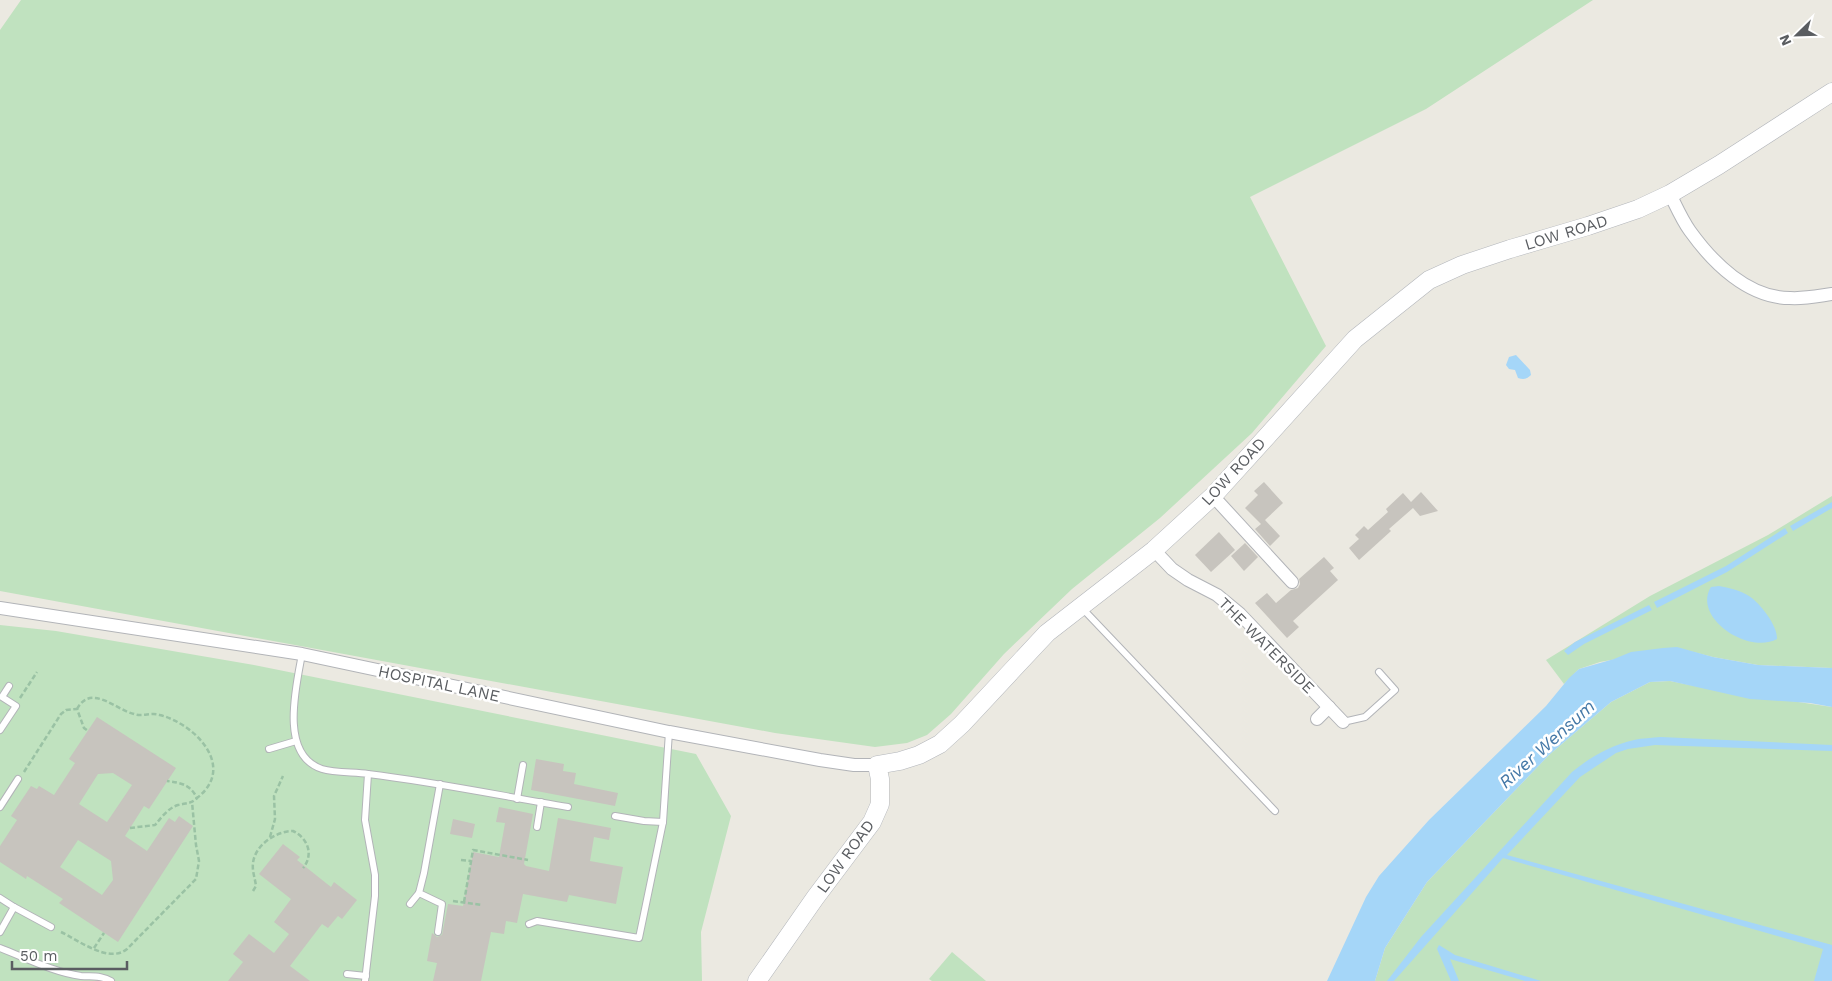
<svg xmlns="http://www.w3.org/2000/svg" width="1832" height="981" font-family="'Work Sans',sans-serif">
	<rect width="100%" height="100%" fill="#ebe9e1"/>
	<!-- green -->
	<g fill="#c0e2bf">
		<polygon points="21,0 1593,0 1426,109 1250,197 1326,346 1252,433 1160,518 1072,589 1004,654 951,714 927,735 907,743 875,747 775,733 0,591 0,30"/>
		<polygon points="1832,496 1832,668 1758,665 1713,657 1677,648 1600,662 1579,669 1564,684 1546,660 1650,596 1768,535"/>
		<polygon points="0,625 56,631 254,665 696,754 731,816 701,932 702,981 0,981"/>
		<polygon points="1670,681 1705,688 1832,707 1832,981 1375,981 1385,948 1427,882 1549,755 1611,702 1650,682"/>
		<polygon points="952,952 986,981 932,981 929,979"/>
	</g>
	<!-- water -->
	<g fill="#a5d6f8">
		<path d="M1516,355L1530,370L1531,375C1527,379 1524,380 1518,378L1515,370L1509,369L1506,365L1509,357Z"/>
		<polygon points="1832,502 1832,508 1793,531 1790,526"/>
		<polygon points="1785,528 1788,533 1727,572 1657,608 1654,602 1726,566"/>
		<path d="M1719,586C1729,588 1740,590 1749,596C1760,603 1778,626 1777,639C1748,655 1692,617 1711,587Z"/>
		<polygon points="1649,605 1652,610 1584,644 1568,655 1564,651 1575,642"/>
		<polygon points="1677,647 1713,657 1758,665 1832,668 1832,707 1810,703 1750,699 1670,681 1650,682 1611,702 1549,755 1427,882 1385,948 1375,981 1327,981 1366,897 1379,876 1429,820 1546,706 1569,678 1579,669 1614,659 1631,652 1663,648"/>
		<path d="M1661,737L1832,745V751L1655,745L1628,749L1616,753L1580,777L1507,855L1832,945V981H1814L1823,949L1503,858L1394,981H1387L1421,937L1572,772C1589,758 1611,745 1634,740C1642,738 1652,738 1661,737Z"/>
		<polygon points="1439,945 1455,955 1541,981 1525,981 1450,959 1459,981 1451,981 1437,949"/>
	</g>
	<!-- building -->
	<g fill="#c7c4be" fill-rule="evenodd">
		<polygon points="1264,482 1283,503 1265,520 1280,536 1270,546 1255,529 1261,524 1245,508 1258,495 1254,491"/>
		<polygon points="1421,492 1438,511 1420,516 1413,508 1389,529 1391,531 1359,560 1349,548 1359,539 1355,535 1364,526 1368,530 1388,512 1386,509 1403,493 1411,502"/>
		<polygon points="1219,532 1235,550 1211,572 1195,555"/>
		<polygon points="1245,543 1258,557 1244,571 1231,556"/>
		<polygon points="1324,557 1334,568 1330,571 1338,580 1293,621 1299,627 1287,638 1255,603 1267,593 1276,603 1291,590 1298,588 1300,584 1299,579"/>
		<path d="M97,717L176,768L149,809L144,806L125,836L147,851L169,818L175,822L179,816L193,826L118,942L59,903L63,899L27,876L26,879L0,862V846L17,820L11,816L31,786L37,789L39,786L54,795L75,763L69,759ZM113,773L132,785L107,822L79,804L98,774ZM78,840L111,861L113,880L102,895L60,867Z"/>
		<polygon points="536,759 564,764 563,771 576,773 574,784 618,793 615,806 531,790"/>
		<polygon points="499,807 533,814 524,864 526,866 549,871 558,818 611,828 609,840 594,837 590,861 623,867 616,904 569,895 567,902 523,894 517,923 506,921 504,934 491,932 481,981 433,981 437,963 427,961 432,933 437,937 442,935 448,904 463,906 473,852 499,857 505,823 496,822"/>
		<polygon points="453,819 475,824 472,838 450,834"/>
		<polygon points="283,844 300,857 297,860 331,887 334,882 357,900 342,919 338,916 328,928 322,924 290,966 310,981 228,981 243,962 233,954 249,934 274,953 289,934 274,922 291,899 259,874"/>
	</g>
	<g fill="none" stroke-linecap="round" stroke-linejoin="round">
		<!-- lane casing -->
		<g stroke="#b2b4b8" stroke-width="8">
			<g id="lane">
				<polyline points="1082,608 1275,811"/>
				<path d="M302,654C296,687 279,755 322,769C335,773 355,772 368,774L365,820L375,875V896L365,981"/>
				<polyline points="1343,722 1365,717 1395,690 1379,672"/>
				<polyline points="0,730 16,706 2,697 9,686"/>
				<polyline points="269,749 296,741"/>
				<path d="M368,774C435,782 502,796 568,807"/>
				<polyline points="517,799 523,765"/>
				<polyline points="0,807 18,779"/>
				<polyline points="615,816 644,821 663,822"/>
				<polyline points="537,827 541,802"/>
				<polyline points="0,898 14,907 0,932"/>
				<polyline points="410,904 419,893"/>
				<polyline points="14,907 51,927"/>
				<polyline points="529,924 537,921 639,938 663,822 669,732"/>
				<polyline points="438,932 442,904 419,893 424,873 440,784"/>
				<path d="M0,948C26,958 53,972 81,976C91,977 102,975 111,981"/>
				<polyline points="347,974 366,976"/>
			</g>
		</g>
		<!-- street casing -->
		<g stroke="#b2b4b8" stroke-width="14">
			<g id="street">
				<path d="M1670,194C1676,206 1682,220 1690,231C1713,263 1748,298 1790,298C1804,299 1818,296 1832,294"/>
				<polyline points="1213,496 1292,582"/>
				<polyline points="1154,550 1172,569 1188,580 1217,595 1240,614 1343,722"/>
				<polyline points="0,608 302,654 669,732 820,760 854,765 877,765"/>
				<polyline points="1317,719 1329,707"/>
			</g>
		</g>
		<!-- secondary casing -->
		<g stroke="#b3b6bb" stroke-width="19">
			<polyline id="secondary" points="757,981 815,898 872,822 880,804 880,779 877,765 900,761 919,755 940,744 962,724 1047,633 1154,550 1213,496 1355,339 1429,280 1462,265 1510,249 1588,226 1638,209 1670,194 1719,165 1832,92"/>
		</g>
		<!-- path -->
		<g stroke="#9ac2a4" stroke-width="2.5" stroke-dasharray="5 2.5" stroke-linecap="butt">
			<polyline points="20,698 37,672"/>
			<path d="M77,709C91,683 116,710 134,714C143,717 151,712 160,715C195,724 237,767 197,798C190,784 181,783 167,781"/>
			<polyline points="24,772 61,714 66,710 77,709 84,728 88,731"/>
			<path d="M130,828L155,825C161,818 168,808 178,805C186,803 191,804 197,798"/>
			<polyline points="270,837 275,819 274,796 283,776"/>
			<polyline points="461,860 471,861"/>
			<path d="M253,891L256,886C255,878 252,871 253,863C255,845 276,831 293,831C308,838 314,855 303,868"/>
			<polyline points="453,901 482,905"/>
			<polyline points="464,902 473,850 528,860"/>
			<path d="M61,932C78,940 109,964 127,949L196,879L199,861L196,845L192,802"/>
			<polyline points="94,948 104,933"/>
		</g>
		<!-- lane -->
		<use href="#lane" stroke="#fff" stroke-width="6"/>
		<!-- street -->
		<use href="#street" stroke="#fff" stroke-width="12"/>
		<!-- secondary -->
		<use href="#secondary" stroke="#fff" stroke-width="18"/>
	</g>
	<g text-anchor="middle" stroke-width="5" stroke-linejoin="round" paint-order="stroke">
		<!-- street labels -->
		<g font-size="16" fill="#5a5d61" stroke="#fff">
			<text transform="translate(1566 232) rotate(-17)" y="6">LOW ROAD</text>
			<text transform="translate(1233 471) rotate(-47)" y="6">LOW ROAD</text>
			<text transform="translate(1267 645) rotate(45)" y="6">THE WATERSIDE</text>
			<text transform="translate(439 683) rotate(12)" y="6">HOSPITAL LANE</text>
			<text transform="translate(845 856) rotate(-54)" y="6">LOW ROAD</text>
		</g>
		<!-- water labels -->
		<g font-size="18" font-style="italic" fill="#4478a7" stroke="#fff">
			<text transform="translate(1547 744) rotate(-42)" y="6">River Wensum</text>
		</g>
	</g>
	<!-- north arrow -->
	<g transform="translate(1797 35) rotate(247)" stroke="#ffffff" stroke-width="4" paint-order="stroke">
	<path d="M0-4L9 19L0 12L-9 19Z" fill="#5a5d61"/>
	<text y="-8" font-size="14" font-weight="bold" text-anchor="middle" fill="#5a5d61">N</text>
	</g>
	<!-- scale -->
	<path d="M12 961v8h115v-8" fill="none" stroke="#5a5d61" stroke-width="2.5"/>
	<text x="20" y="961" font-size="15" fill="#5a5d61" stroke="#ffffff" stroke-width="4" paint-order="stroke">50 m</text>
</svg>
